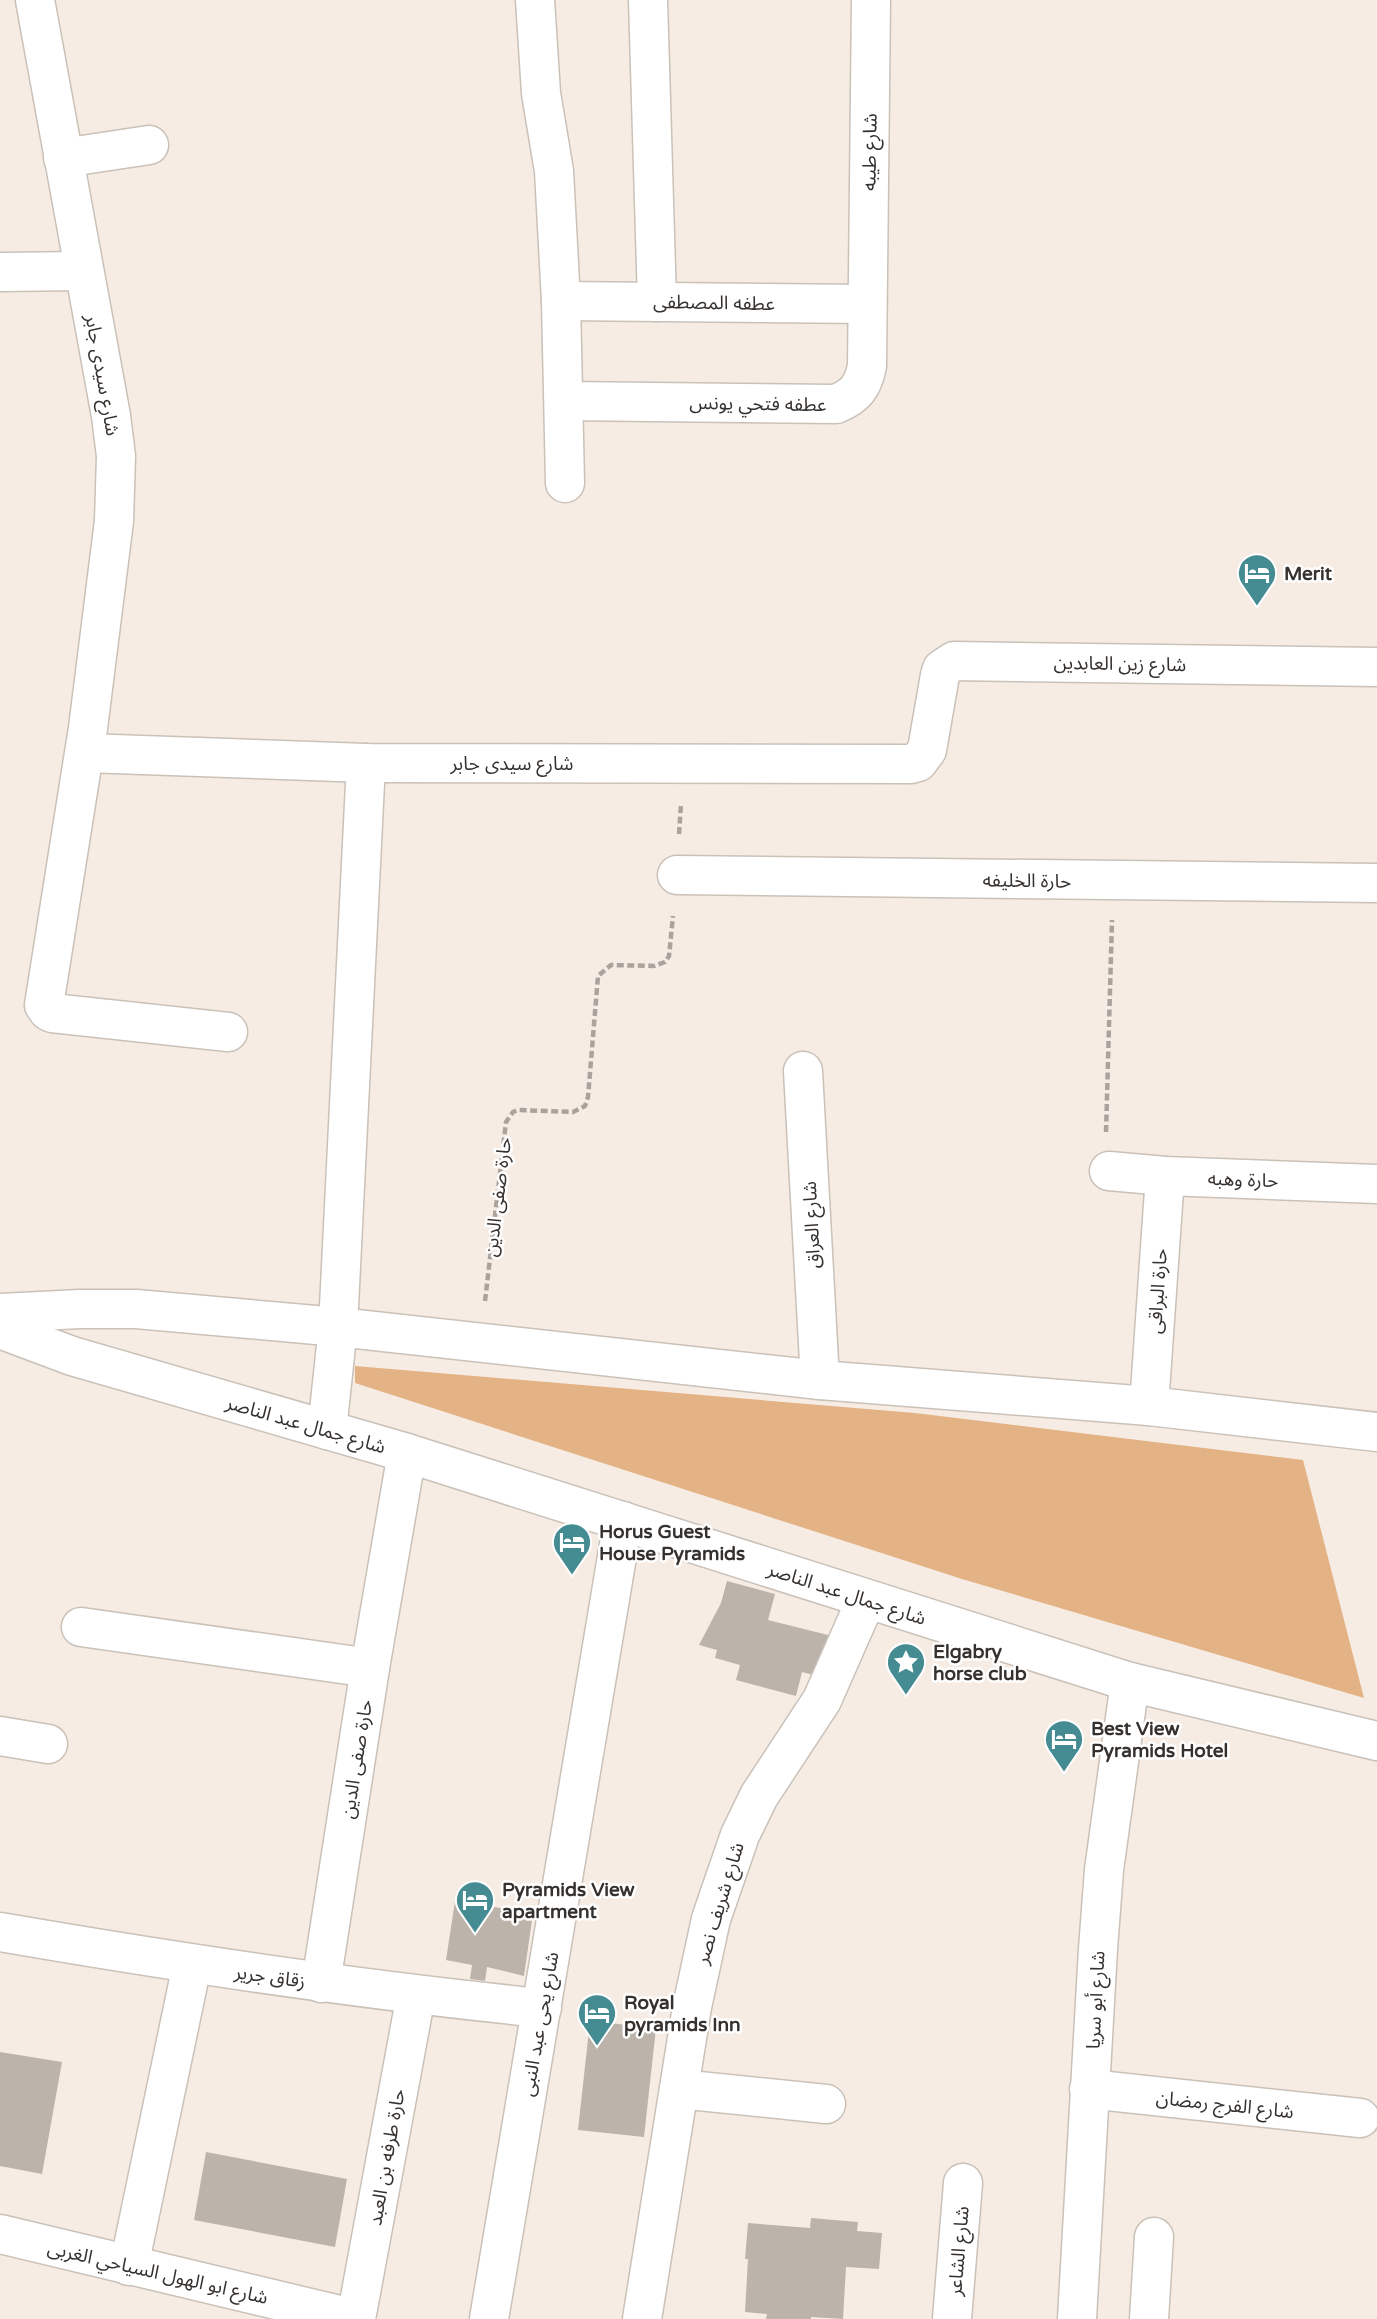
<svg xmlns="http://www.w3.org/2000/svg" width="1377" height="2319" font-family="'Varela Round','Noto Sans Arabic',sans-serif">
	<rect width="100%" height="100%" fill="#f6ece4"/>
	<!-- green -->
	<polygon fill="#e3b285" points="355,1366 915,1413 1303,1460 1364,1698 962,1579 355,1383"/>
	<!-- building -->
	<g fill="#bcb3ab">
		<polygon points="727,1581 775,1594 768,1620 832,1636 821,1677 802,1672 796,1696 736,1680 740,1665 715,1658 717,1650 699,1645 721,1603"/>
		<polygon points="455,1901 533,1913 524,1976 487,1967 485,1981 470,1979 472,1965 446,1960"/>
		<polygon points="590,2021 656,2028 644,2137 578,2130"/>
		<polygon points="0,2052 62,2062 42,2174 0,2166"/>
		<polygon points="206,2152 347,2179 335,2247 194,2220"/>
		<polygon points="811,2218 858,2222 857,2231 882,2233 879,2269 846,2267 843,2319 811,2317 811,2319 766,2319 767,2314 745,2312 748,2259 745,2259 748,2223 810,2228"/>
	</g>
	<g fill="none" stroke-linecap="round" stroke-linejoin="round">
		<!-- minor casing -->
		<g stroke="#cac1b9" stroke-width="41">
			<g id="minor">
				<polyline points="35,0 111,416 116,456 114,521 88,728 44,1005 48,1011 52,1013 228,1032"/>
				<polyline points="535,0 541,93 554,171 561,301 565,483"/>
				<polyline points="648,0 657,302"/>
				<polyline points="63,158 149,145"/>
				<polyline points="0,272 84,271"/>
				<polyline points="561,301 867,304"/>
				<path d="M564,401L836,404C856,396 863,386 867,366L871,0"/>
				<polyline points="85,753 366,763 911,764 918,762 927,750 940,675 942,669 954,661 1377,667"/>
				<polyline points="677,875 1377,883"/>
				<polyline points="803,1071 820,1380"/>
				<polyline points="1109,1171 1165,1176 1377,1184"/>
				<polyline points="0,1313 80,1309 136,1309 338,1327 820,1380 1149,1406 1377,1432"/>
				<polyline points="0,1329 72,1356 407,1453 1130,1682 1377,1741"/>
				<polyline points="1149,1406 1165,1176"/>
				<polyline points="327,1430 338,1327 366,763"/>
				<polyline points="81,1627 370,1668"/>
				<polyline points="0,1736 48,1744"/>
				<path d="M0,1932C180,1963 360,1990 542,2008"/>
				<polyline points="321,1983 370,1668 407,1453"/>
				<polyline points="679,2089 826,2104"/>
				<polyline points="1089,2089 1360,2118"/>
				<polyline points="0,2234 356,2319 416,1995"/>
				<polyline points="129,2266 192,1965"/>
				<polyline points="489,2319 623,1521"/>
				<polyline points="642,2319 692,2007 711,1919 740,1835 759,1796 822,1700 866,1600"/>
				<polyline points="952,2319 963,2183"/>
				<polyline points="1077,2319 1098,1949 1104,1870 1130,1682"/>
				<polyline points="1149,2319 1154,2237"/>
			</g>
		</g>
		<!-- path -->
		<g stroke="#aaa39d" stroke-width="4.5" stroke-dasharray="7 3.5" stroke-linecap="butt">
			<polyline points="679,834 681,804"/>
			<polyline points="1106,1132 1112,920"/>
			<polyline points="485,1301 506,1122 513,1112 518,1110 573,1112 585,1106 588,1097 598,976 611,965 654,966 665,962 669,956 673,916"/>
		</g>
		<!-- minor -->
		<use href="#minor" stroke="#fff" stroke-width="38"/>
	</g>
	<!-- icons -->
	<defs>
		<g id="hotel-pin" transform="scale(2.0125)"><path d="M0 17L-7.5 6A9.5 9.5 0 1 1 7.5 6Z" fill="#448b92" stroke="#fff"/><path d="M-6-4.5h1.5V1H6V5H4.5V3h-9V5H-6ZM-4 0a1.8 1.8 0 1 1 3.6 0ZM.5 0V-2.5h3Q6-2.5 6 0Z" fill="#fff"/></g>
		<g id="sight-pin" transform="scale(2.0125)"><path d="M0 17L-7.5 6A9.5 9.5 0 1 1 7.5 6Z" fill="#448b92" stroke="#fff"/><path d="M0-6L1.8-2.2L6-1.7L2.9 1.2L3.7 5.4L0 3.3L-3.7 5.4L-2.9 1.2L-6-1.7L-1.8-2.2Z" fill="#fff"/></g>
	</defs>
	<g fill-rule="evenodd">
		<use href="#hotel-pin" x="1257" y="573"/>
		<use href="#hotel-pin" x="572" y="1542"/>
		<use href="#sight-pin" x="906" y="1662"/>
		<use href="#hotel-pin" x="1064" y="1739"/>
		<use href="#hotel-pin" x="475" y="1900"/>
		<use href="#hotel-pin" x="597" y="2013"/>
	</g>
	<g text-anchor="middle" stroke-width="5" stroke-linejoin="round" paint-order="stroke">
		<!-- street labels -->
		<g font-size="19" fill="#35312e" stroke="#fff">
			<text transform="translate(869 152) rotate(-89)" y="7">شارع طيبه</text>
			<text transform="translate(714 302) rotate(1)" y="7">عطفه المصطفى</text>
			<text transform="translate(103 375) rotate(80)" y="7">شارع سيدى جابر</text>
			<text transform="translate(758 403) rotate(1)" y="7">عطفه فتحي يونس</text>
			<text transform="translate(1120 663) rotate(1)" y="7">شارع زين العابدين</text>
			<text x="512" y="770">شارع سيدى جابر</text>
			<text transform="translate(1027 880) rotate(1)" y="7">حارة الخليفه</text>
			<text transform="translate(1243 1179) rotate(2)" y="7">حارة وهبه</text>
			<text transform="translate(497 1197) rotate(-83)" y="7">حارة صفى الدين</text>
			<text transform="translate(811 1225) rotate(-93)" y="7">شارع العراق</text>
			<text transform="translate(1157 1291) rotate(-86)" y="7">حارة البراقى</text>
			<text transform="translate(306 1424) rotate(16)" y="7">شارع جمال عبد الناصر</text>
			<text transform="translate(847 1593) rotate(18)" y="7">شارع جمال عبد الناصر</text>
			<text transform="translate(356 1759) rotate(-81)" y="7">حارة صفى الدين</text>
			<text transform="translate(719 1903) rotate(-73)" y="7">شارع شريف نصر</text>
			<text transform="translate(270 1976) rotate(8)" y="7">زقاق جرير</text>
			<text transform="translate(1095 2000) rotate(-87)" y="7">شارع أبو سريا</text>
			<text transform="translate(539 2024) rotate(-80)" y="7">شارع يحى عبد النبى</text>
			<text transform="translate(1225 2104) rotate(6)" y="7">شارع الفرج رمضان</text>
			<text transform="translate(386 2157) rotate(-80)" y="7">حارة طرفه بن العبد</text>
			<text transform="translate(958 2251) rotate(-85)" y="7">شارع الشاعر</text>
			<text transform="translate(158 2272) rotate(13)" y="7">شارع ابو الهول السياحي الغربى</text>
		</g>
		<!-- poi labels -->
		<g font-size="19" font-weight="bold" fill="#35312e" stroke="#fff" text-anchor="start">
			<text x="1284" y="580">Merit</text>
			<text x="599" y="1538">Horus Guest<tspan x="599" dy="22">House Pyramids</tspan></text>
			<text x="933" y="1658">Elgabry<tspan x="933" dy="22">horse club</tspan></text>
			<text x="1091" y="1735">Best View<tspan x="1091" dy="22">Pyramids Hotel</tspan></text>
			<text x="502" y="1896">Pyramids View<tspan x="502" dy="22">apartment</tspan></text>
			<text x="624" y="2009">Royal<tspan x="624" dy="22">pyramids Inn</tspan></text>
		</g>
	</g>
</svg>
